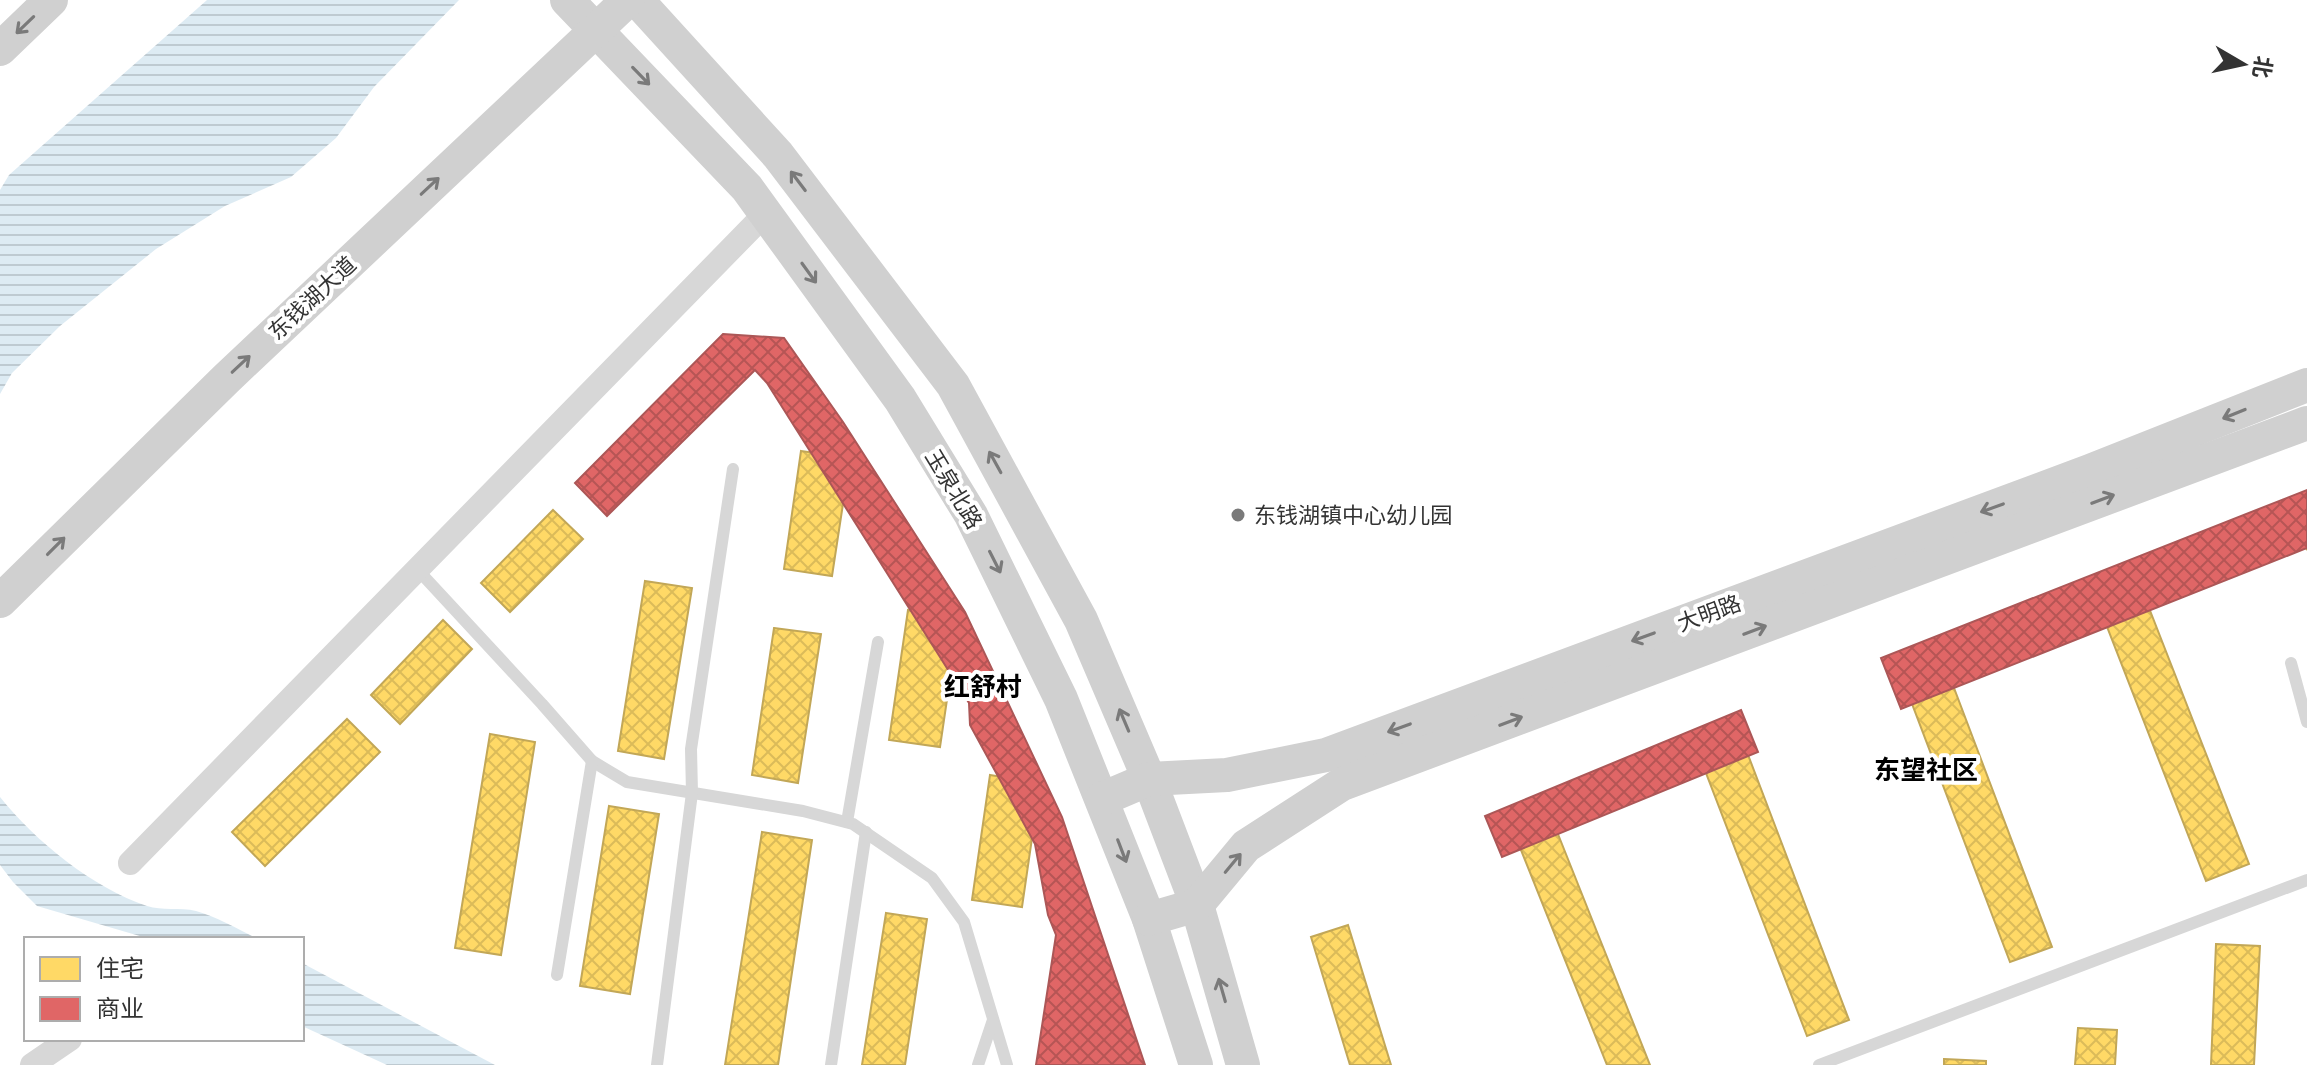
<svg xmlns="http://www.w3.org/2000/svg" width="2307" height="1065" font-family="'PT Sans Narrow','Noto Sans SC',sans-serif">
	<defs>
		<pattern id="water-rules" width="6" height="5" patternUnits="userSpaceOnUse" patternTransform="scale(2)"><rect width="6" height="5" fill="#ddebf3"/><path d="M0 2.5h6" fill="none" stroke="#becad1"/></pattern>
		<pattern id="homes-cross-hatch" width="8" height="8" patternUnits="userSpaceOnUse" patternTransform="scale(2)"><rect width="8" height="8" fill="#ffd966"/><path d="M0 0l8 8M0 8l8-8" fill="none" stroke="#dbbb59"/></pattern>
		<pattern id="shops-cross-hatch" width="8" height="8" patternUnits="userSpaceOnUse" patternTransform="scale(2)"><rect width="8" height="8" fill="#e06666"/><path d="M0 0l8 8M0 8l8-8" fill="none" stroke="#b65555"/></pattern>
	</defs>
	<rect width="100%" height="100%" fill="#fff"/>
	<!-- water -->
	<g fill="url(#water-rules)">
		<polygon points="207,0 459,0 374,87 336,138 291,177 225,206 156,249 60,326 12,373 0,394 0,190 9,175"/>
		<path d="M0,797C35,841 93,888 147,906C162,911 180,907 196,911C215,916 240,930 258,939H150L37,906L13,882L0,865Z"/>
		<polygon points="302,963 495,1065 387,1065 302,1026"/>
	</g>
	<!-- homes -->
	<g fill="url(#homes-cross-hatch)" stroke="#c2a757" stroke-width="2">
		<polygon points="722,339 752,368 608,513 578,484"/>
		<polygon points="801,451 850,458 832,576 784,569"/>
		<polygon points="2307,502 2307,550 2290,508"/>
		<polygon points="553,510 583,539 510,612 481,583"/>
		<polygon points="2133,567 2249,864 2206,881 2090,583"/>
		<polygon points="645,581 692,588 664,759 618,751"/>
		<polygon points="908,610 959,618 940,747 889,740"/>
		<polygon points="443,620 472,649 400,724 371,695"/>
		<polygon points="774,628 821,634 798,783 752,775"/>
		<polygon points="1937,643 2052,947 2010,962 1895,659"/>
		<polygon points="1734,718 1849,1020 1807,1036 1691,734"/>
		<polygon points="347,719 380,752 265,866 232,832"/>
		<polygon points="490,734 535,742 501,955 455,948"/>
		<polygon points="990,775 1040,783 1022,907 972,900"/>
		<polygon points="1544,799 1650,1065 1607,1065 1507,815"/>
		<polygon points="609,806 659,814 630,994 580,986"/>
		<polygon points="762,832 812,840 778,1065 725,1065"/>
		<polygon points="886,913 927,919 905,1065 862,1065"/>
		<polygon points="1348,925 1391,1065 1350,1065 1311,937"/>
		<polygon points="1056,944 1107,952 1090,1065 1038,1065"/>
		<polygon points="2216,944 2260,946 2254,1065 2211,1065"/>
		<polygon points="2078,1028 2117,1030 2115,1065 2075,1065"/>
		<polygon points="1944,1059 1986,1061 1986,1065 1944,1065"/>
	</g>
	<!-- shops -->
	<g fill="url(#shops-cross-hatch)" stroke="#ac5757" stroke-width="2">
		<polygon points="723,334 784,338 843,422 965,612 1062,817 1145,1065 1036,1065 1056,935 1048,915 1035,844 970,725 969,703 767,383 755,370 607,516 575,483"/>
		<polygon points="2307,490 2307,548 1901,709 1881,658"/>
		<polygon points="1741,710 1758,752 1502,857 1485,816"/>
	</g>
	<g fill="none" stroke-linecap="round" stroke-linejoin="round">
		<!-- lane -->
		<g stroke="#d7d7d7" stroke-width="12">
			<polyline points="417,569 542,704 592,761 627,782 803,811 853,824 932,878 964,922 1007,1065"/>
			<polyline points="2291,663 2307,722"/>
			<polyline points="847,822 878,642"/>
			<polyline points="557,975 592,761"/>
			<polyline points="657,1065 692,793 691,749 733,469"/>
			<polyline points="831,1065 866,832"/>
			<polyline points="978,1065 993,1020"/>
			<polyline points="1819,1065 2307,880"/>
		</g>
		<!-- street -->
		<g stroke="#d7d7d7" stroke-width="24">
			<polyline points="130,863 766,213"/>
			<polyline points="32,1065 70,1039"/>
		</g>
		<!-- secondary -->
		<g stroke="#d0d0d0" stroke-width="34">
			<polyline points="567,0 747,188 900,399 971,515 1061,699 1149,919 1196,1065"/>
			<polyline points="637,0 778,155 953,385 1081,620 1149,779 1197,905 1243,1065"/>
			<polyline points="0,49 51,0"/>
			<polyline points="0,601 226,379 628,0"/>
			<polyline points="1102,799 1149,779 1227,775 1326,755 2090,471 2307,385"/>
			<polyline points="1149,919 1197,905 1246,846 1342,784 2307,423"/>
		</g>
	</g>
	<!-- one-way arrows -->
	<defs><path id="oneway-shaft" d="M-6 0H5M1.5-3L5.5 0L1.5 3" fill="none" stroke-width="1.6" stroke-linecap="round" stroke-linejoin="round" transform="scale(2)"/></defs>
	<g stroke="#7a7a7a">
		<use href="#oneway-shaft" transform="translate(25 25) rotate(136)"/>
		<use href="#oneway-shaft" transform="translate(641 76) rotate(46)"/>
		<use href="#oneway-shaft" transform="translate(798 181) rotate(-127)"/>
		<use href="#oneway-shaft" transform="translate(430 186) rotate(-43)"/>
		<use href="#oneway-shaft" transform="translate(809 273) rotate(54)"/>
		<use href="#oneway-shaft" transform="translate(241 364) rotate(-43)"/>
		<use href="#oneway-shaft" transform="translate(2234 414) rotate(158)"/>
		<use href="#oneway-shaft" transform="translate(995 462) rotate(-119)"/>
		<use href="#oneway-shaft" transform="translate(2103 499) rotate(-21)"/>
		<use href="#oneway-shaft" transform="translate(1992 508) rotate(160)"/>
		<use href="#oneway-shaft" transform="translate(56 546) rotate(-45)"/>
		<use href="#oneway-shaft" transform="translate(995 562) rotate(63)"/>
		<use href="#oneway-shaft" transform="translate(1755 630) rotate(-21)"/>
		<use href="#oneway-shaft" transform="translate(1643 637) rotate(160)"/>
		<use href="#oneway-shaft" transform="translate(1124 720) rotate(-113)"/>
		<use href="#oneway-shaft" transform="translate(1511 721) rotate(-21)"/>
		<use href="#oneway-shaft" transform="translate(1399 728) rotate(160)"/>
		<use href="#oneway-shaft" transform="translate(1122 851) rotate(69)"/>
		<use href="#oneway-shaft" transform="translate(1233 863) rotate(-50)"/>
		<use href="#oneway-shaft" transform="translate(1222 990) rotate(-106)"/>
	</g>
	<!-- markers -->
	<circle fill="#7a7a7a" stroke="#fff" stroke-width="3" cx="1238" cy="515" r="8"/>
	<g text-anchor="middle" stroke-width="8" stroke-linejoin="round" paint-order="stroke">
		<!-- street labels -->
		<g font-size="22" fill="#333" stroke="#fff">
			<text transform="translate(312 298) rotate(-43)" y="8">东钱湖大道</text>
			<text transform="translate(954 489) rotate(59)" y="8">玉泉北路</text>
			<text transform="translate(1709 613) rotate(-20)" y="8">大明路</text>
		</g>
		<!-- poi labels -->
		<g font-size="22" fill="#333" stroke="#fff" text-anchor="start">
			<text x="1254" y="523">东钱湖镇中心幼儿园</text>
		</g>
		<!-- quarter labels -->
		<g font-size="26" font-weight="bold" fill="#000" stroke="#fff">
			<text x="983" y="696">红舒村</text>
			<text x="1926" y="779">东望社区</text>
		</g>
	</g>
	<!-- legend -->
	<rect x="24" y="937" width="280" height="104" fill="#ffffff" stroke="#adadad" stroke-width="2"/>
	<rect x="40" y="957" width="40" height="24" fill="#ffd966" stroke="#adadad" stroke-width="2"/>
	<text x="96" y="977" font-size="24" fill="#333333">住宅</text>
	<rect x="40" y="997" width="40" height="24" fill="#e06666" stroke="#adadad" stroke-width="2"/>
	<text x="96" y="1017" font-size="24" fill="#333333">商业</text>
	<!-- north arrow -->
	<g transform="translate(2243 64) rotate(99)" stroke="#ffffff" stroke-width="6" paint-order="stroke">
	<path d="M0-6L14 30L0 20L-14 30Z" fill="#333333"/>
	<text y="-12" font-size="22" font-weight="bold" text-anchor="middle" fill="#333333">北</text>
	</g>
</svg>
